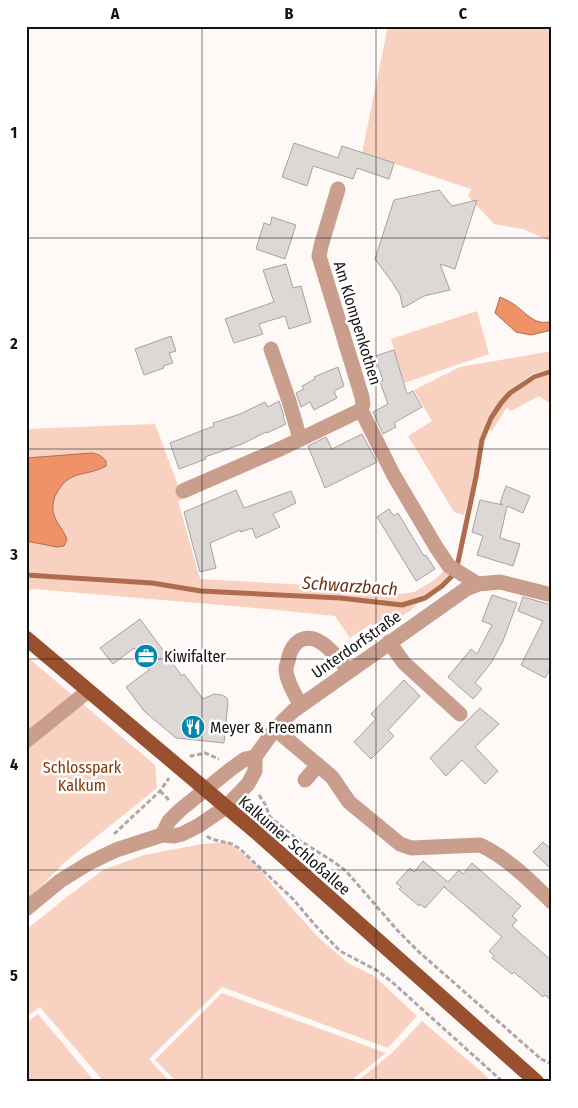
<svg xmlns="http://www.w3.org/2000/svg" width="578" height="1108" font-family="'Fira Sans Condensed',sans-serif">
	<rect width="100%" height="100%" fill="#fef9f7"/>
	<!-- green -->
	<g fill="#f8d1c0">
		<polygon points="388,26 552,26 552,236 550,238 550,241 523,229 494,224 468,196 471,189 362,153"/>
		<polygon points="477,311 489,354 404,383 391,339"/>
		<polygon points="552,351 552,368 532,374 509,391 489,415 481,435 475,477 464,515 454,512 408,436 432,421 414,390 460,367"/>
		<path d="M552,373V405L539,396L511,411L507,407L492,431L488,428C492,420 496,411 501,404C511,389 536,379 552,373Z"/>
		<path d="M155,424L183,499L178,501L200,579L357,588L402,594L414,592L433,581L446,569L451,574L441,585L424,597L410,611L377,631L372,623L350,638L335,616L267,609L34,589L26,591V541L57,547C58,540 61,530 59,524C57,518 53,515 53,509C53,504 54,499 56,494C66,474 87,471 106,465V461L102,456L92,453L26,458V429Z"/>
		<polygon points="26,656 155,765 157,788 65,862 26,901"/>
		<polygon points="228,842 256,865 290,906 318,937 348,963 374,976 417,1016 388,1048 222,987 149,1059 167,1079 164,1082 104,1082 40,1007 26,1017 26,930 63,900 103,870 144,855 202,844"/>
		<polygon points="222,993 386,1053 349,1082 172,1082 174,1079 155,1060"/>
		<polygon points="38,1014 95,1082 26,1082 26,1023"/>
		<polygon points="422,1021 484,1074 491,1082 356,1082 391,1054"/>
	</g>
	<!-- water -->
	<g fill="#ef9268" stroke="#ad6c4e">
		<path d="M500,297C506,300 511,302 515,305C526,313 536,327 552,321V330L531,335L516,332L495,313Z"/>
		<path d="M92,453C98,454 102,456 106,461V466C84,478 69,468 55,496C53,502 52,509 54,515C57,524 64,531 67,539L64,546L57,547L26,541V458Z"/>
	</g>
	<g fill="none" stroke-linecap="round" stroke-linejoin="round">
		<!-- stream -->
		<polyline stroke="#ad6c4e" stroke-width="5" points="26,575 152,583 201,591 340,598 402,605 425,598 442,586 452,576 458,562 476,477 482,440 491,418 501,403 510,393 534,377 552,371"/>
	</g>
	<!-- building -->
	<g fill="#ddd8d6" stroke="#a6a2a0">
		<polygon points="294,143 338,158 342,146 394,163 389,179 357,168 353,179 313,166 307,186 282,177"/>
		<polygon points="439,190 452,206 477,200 455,269 440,264 450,290 424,296 403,308 400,295 392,282 375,259 394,200"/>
		<polygon points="272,217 296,225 285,259 256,249 264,223 270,225"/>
		<polygon points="286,264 293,288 301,286 311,322 289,329 285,316 259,324 263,334 234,343 225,319 274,302 263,270"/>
		<polygon points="171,336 176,351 169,353 173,363 163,366 164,368 144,375 135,349"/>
		<polygon points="394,350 407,394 413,391 422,407 394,423 396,427 383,434 373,412 388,404 380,382 383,381 375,356"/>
		<polygon points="338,367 344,386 334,391 337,398 314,410 310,402 301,407 296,393 304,389 302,386 315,379 314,377"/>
		<polygon points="279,401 284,416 283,417 286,424 267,433 266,432 242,444 205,457 206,459 179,469 170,443 214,426 213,423 240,414 265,402 268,407"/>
		<polygon points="362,434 377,462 325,488 308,446 326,437 332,449"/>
		<polygon points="506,486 530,496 523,513 507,506 500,538 520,544 513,566 477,555 483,536 472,532 480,500 503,505 500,503"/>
		<polygon points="236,490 244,508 291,491 296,503 273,514 280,527 256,538 252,528 241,532 240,530 210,543 216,568 200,572 184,512"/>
		<polygon points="389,509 394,516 398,513 424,556 426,555 435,569 416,581 377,517"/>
		<polygon points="492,595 517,603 503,641 491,663 475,683 482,689 473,699 448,677 471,649 477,654 492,625 482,621"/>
		<polygon points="523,597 552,605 552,666 545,678 521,665 543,621 518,611"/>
		<polygon points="140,619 182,676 184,674 203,699 214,694 222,695 227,698 228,703 224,743 176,738 144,711 126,687 149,670 134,648 113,664 100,648"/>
		<polygon points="404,680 420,696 388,730 394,736 371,759 354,742 376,719 371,714"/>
		<polygon points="480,708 499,724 475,747 498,771 485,784 462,760 446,776 430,758"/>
		<polygon points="543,842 552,850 552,870 533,852"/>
		<polygon points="423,861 448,882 459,870 463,874 472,863 521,906 512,916 517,920 512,926 552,961 552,1001 545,995 543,997 520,977 519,977 514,972 512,974 492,958 494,956 489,951 502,937 444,887 445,886 425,908 420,904 419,906 399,889 401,887 396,883 410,868 414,872"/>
	</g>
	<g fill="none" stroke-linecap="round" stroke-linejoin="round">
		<!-- path -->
		<g stroke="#aca8a7" stroke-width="3" stroke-dasharray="5 2.5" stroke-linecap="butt">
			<polyline points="190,755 191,756 205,753 219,759"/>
			<polyline points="160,791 170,801"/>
			<polyline points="259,795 265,804 270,817 294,837 334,862 346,871 398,931 419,952 541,1059"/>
			<polyline points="114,834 160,791 169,778"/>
			<polyline points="207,836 211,839 232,844 240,849 293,899 315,925 340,951 378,971 392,982 503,1082"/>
			<polyline points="541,1059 552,1064"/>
		</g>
		<!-- minor -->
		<g stroke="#c99e8c" stroke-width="15">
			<polyline points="338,189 321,246 319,256 362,397 363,404 361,410 393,474 436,547 449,566 478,584"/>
			<polyline points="271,349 289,401 300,439"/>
			<polyline points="183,491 282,448 361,410"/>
			<polyline points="389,642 404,663 460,714"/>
			<path d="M301,705C295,696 286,679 286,669C286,666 287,664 288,661C290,648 298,635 314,639C328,644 339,660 349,671"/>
			<path d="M275,729L332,777L349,802L400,844L411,848L480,845C508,858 530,881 552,902"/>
			<polyline points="26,741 88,691"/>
			<polyline points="305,780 318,765"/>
			<polyline points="162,835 169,821 180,810 231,769 245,759 255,757"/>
			<polyline points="26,909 60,881 89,863 116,850 162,835 174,836 182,834 198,826 226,807 248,784 255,771 255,757 275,729 293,711 466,589 478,584 500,582 552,595"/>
		</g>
		<!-- major -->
		<polyline stroke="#98502e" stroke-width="15" points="26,638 256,832 537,1082"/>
	</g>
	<!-- grid -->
	<path fill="none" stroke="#141312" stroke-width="1" stroke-opacity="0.55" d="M202,26V1082M376,26V1082M26,238H552M26,449H552M26,659H552M26,870H552"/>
	<!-- icons -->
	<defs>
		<g id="office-disc" transform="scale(1.25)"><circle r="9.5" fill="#0386a9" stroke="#fff"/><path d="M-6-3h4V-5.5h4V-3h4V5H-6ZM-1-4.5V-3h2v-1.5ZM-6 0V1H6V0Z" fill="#fff"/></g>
		<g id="restaurant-disc" transform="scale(1.25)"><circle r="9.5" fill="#0386a9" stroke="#fff"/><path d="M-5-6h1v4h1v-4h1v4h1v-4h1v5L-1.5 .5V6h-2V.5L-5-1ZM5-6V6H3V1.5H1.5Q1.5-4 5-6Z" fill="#fff"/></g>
	</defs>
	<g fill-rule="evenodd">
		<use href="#office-disc" x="146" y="656"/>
		<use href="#restaurant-disc" x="193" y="727"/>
	</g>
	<g text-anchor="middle" stroke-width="5" stroke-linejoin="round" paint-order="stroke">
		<!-- street labels -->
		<g font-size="16" fill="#141312" stroke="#fff">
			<text transform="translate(358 323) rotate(73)" y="6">Am Klompenkothen</text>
			<text transform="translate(356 644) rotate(-35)" y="6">Unterdorfstraße</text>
			<text transform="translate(295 845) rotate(41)" y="6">Kalkumer Schloßallee</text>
		</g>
		<!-- poi labels -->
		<g font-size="16" fill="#141312" stroke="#fff" text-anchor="start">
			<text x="164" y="662">Kiwifalter</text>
			<text x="210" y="733">Meyer &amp; Freemann</text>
		</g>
		<!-- park labels -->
		<g font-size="16" fill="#883503" stroke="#fff">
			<text x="82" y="773">Schlosspark<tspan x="82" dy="18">Kalkum</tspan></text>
		</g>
		<!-- water labels -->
		<g font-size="18" font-style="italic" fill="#6e3216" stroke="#fff">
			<text transform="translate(350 586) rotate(4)" y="6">Schwarzbach</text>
		</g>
	</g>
	<!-- border -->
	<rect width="578" height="1108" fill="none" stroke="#ffffff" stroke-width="55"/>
	<rect x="28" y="28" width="522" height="1052" fill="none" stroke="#141312" stroke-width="2"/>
	<g font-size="16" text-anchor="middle" font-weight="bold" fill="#141312">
		<text x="115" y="19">A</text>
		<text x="289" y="19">B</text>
		<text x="463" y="19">C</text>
		<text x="14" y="138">1</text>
		<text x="14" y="349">2</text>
		<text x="14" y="560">3</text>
		<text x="14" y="770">4</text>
		<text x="14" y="981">5</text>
	</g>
</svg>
